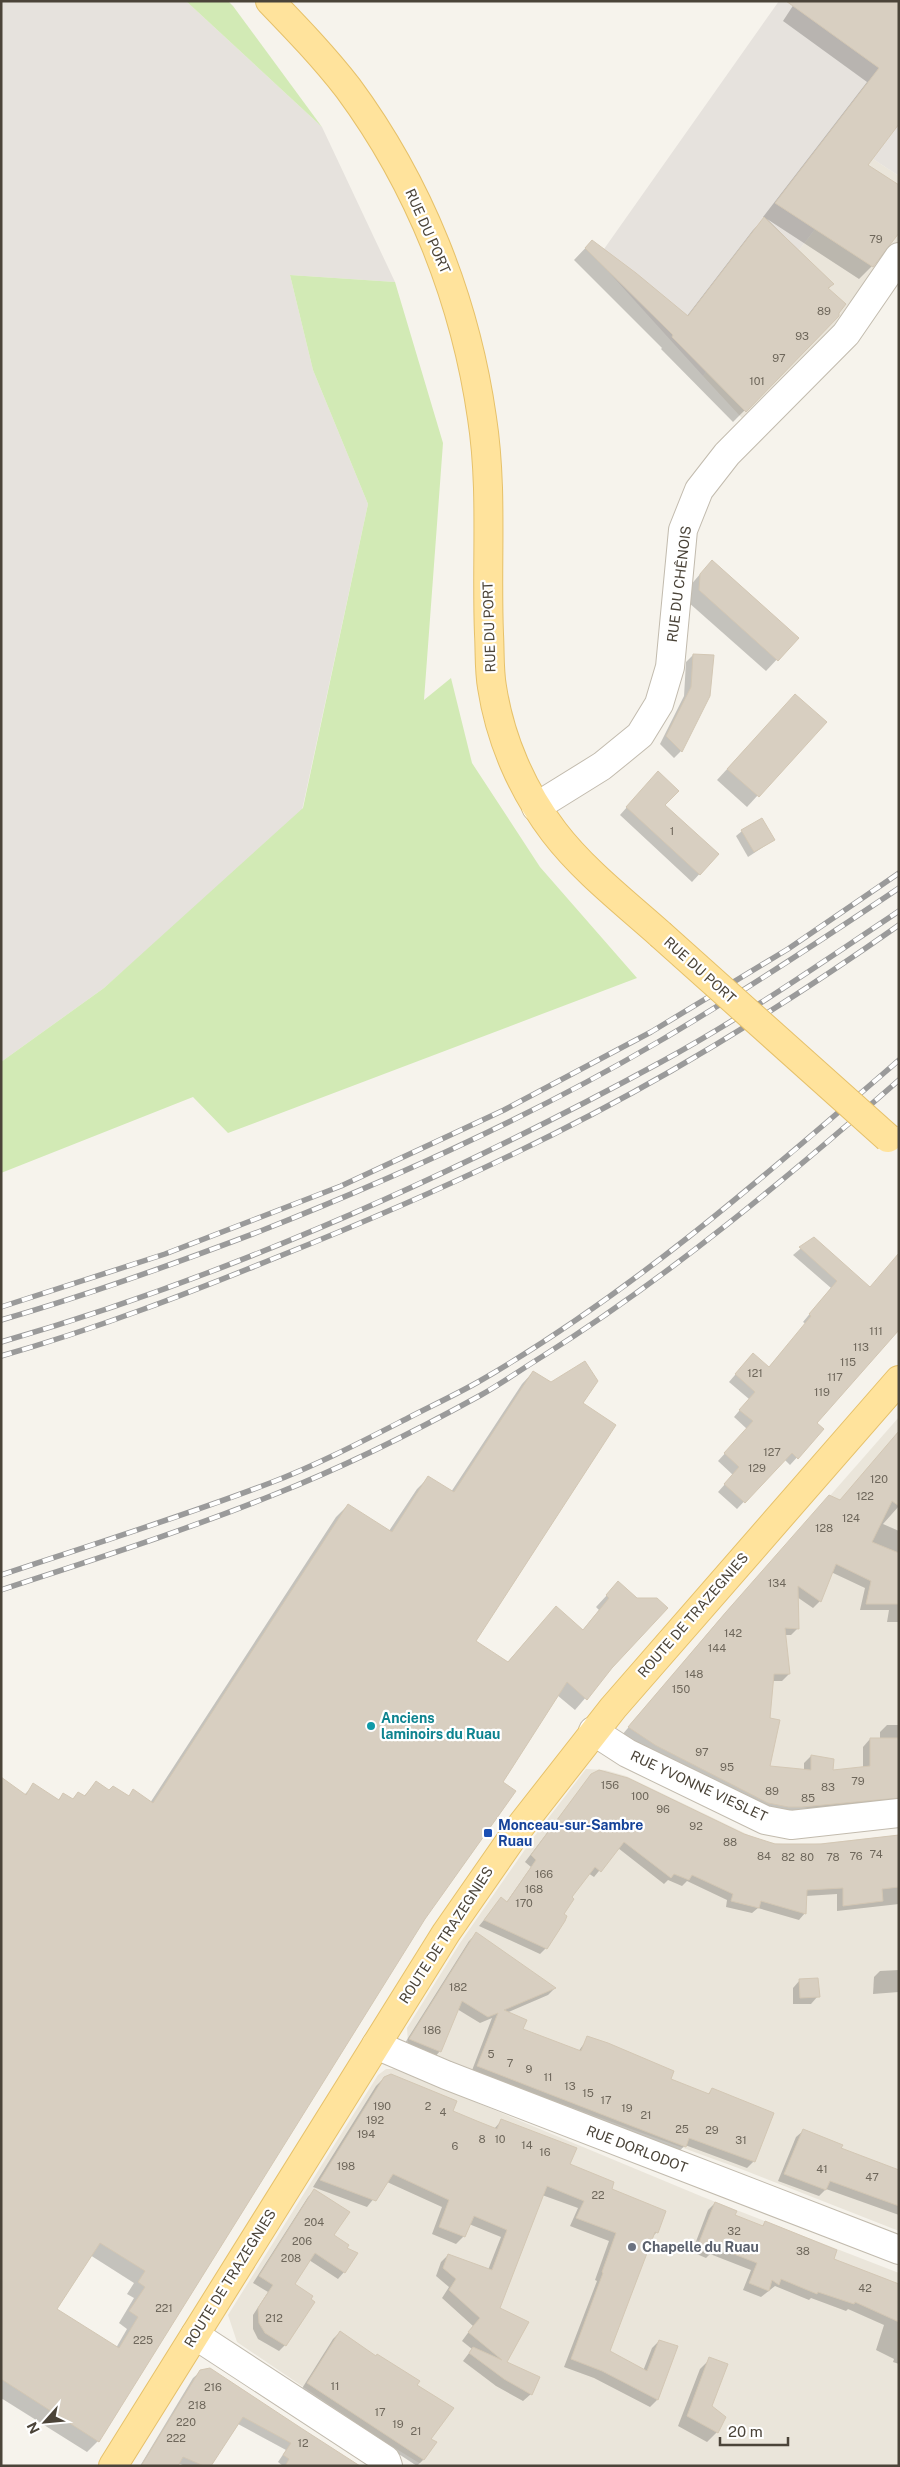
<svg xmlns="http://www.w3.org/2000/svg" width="900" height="2467" font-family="'Public Sans',sans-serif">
	<rect width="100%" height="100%" fill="#f6f3ec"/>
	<!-- residential -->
	<g fill="#eae5da">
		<polygon points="870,157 899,176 899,257 752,429 703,376"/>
		<polygon points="899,1417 899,1802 820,1810 761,1799 654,1744 632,1730 630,1724 650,1701"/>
		<polygon points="586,1769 605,1770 626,1776 761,1841 783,1844 814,1844 899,1835 899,2231 741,2169 414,2050 408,2043 407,2028 460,1943 533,1838"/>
		<polygon points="386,2069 396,2069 703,2197 899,2273 899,2466 424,2466 377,2437 237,2342 228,2315 378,2075"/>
	</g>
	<!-- industrial -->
	<g fill="#e6e2dd">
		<polygon points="1,1 186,1 322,127 395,282 290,275 313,370 368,504 301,815 104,988 1,1062"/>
		<polygon points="779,1 899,1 899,176 870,157 703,376 597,259"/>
	</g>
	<!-- green -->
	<g fill="#d2eab5">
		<polygon points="186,1 228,1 233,6 322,127"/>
		<polygon points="290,275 395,282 443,443 424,700 451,678 472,763 540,867 637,978 228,1133 193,1097 1,1173 1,1062 104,988 303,808 368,504 313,370"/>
	</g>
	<!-- shadow -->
	<g fill="#0003" fill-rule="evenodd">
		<polygon points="796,1 899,1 866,165 899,228 872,266 859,279 767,219 833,284 828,289 838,316 733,422 661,349 662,348 574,260 592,241 687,316 753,230 765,218 763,217 867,82 783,21"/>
		<polygon points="701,573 797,638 766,671 688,602 689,587"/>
		<polygon points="693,655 712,656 681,751 674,758 660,744 684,696 686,662"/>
		<polygon points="784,707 825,722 747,807 717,780"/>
		<polygon points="651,780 664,805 717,855 692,882 620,815"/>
		<polygon points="742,831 774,840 748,857 736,836"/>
		<polygon points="813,1238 870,1288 816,1423 823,1429 790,1465 784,1459 737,1509 718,1492 733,1475 718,1461 747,1429 734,1417 749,1399 729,1382 746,1362 768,1368 806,1324 803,1322 831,1288 793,1255"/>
		<path d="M533,1372L582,1404L474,1642L507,1663L545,1619L582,1631L599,1610L596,1607L618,1583L611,1668L575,1710L557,1695L501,1782L424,1918L98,2441L87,2452L1,2398V1779L24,1795L34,1785L58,1800L64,1794L72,1800L78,1793L83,1797L96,1783L109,1791L128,1797L134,1791L150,1803L336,1517L348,1505L389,1531L417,1489L428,1478L451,1492L522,1384ZM90,2255L134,2283L127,2294L134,2298L119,2323L127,2329L116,2348L56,2310Z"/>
		<polygon points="899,1433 899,1506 883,1524 899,1531 899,1622 887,1622 889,1610 860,1610 865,1588 831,1572 820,1601 813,1608 797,1597 798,1628 791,1635 785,1635 789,1674 782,1681 772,1681 768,1720 769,1767 804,1771 804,1763 811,1756 832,1771 863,1768 863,1747 870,1739 880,1740 880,1732 887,1725 899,1725 899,1803 794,1814 761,1810 622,1735 719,1620 823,1504 840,1501"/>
		<polygon points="591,1775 743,1835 775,1845 821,1845 899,1837 899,1904 837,1911 837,1894 806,1896 805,1913 799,1920 758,1908 752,1913 726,1907 727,1900 687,1881 682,1886 668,1880 664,1884 618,1848 594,1877 588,1873 570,1897 546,1948 540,1954 479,1926 501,1899 506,1903 531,1867 525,1862"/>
		<polygon points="476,1934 554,1989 548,1995 506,2013 522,2030 578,2052 588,2038 670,2080 707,2095 712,2090 754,2161 747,2168 685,2145 678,2153 471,2073 492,2018 480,2023 457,2009 440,2051 434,2058 403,2046 469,1941"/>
		<polygon points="899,1970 899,1992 873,1994 874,1977 880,1971"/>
		<polygon points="800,1980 818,1996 811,2004 793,2004 793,1988"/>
		<polygon points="384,2078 451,2112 494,2129 502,2120 610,2190 657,2232 652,2237 608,2352 643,2371 652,2348 659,2341 676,2347 657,2400 650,2407 594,2378 564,2367 597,2281 595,2280 609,2241 570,2226 578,2208 542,2195 498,2309 505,2363 531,2394 523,2401 496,2386 463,2361 472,2349 462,2341 473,2326 442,2298 449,2287 436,2276 441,2262 448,2255 488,2270 501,2237 469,2224 464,2236 456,2244 432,2234 442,2207 387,2182 367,2207 313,2187 376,2086"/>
		<polygon points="803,2131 840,2149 898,2171 899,2168 899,2215 826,2189 819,2196 778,2181 796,2137"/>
		<polygon points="314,2191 332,2235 344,2272 338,2279 309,2260 293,2285 285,2345 279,2351 258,2339 253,2329 253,2315 268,2292 253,2283 308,2197"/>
		<polygon points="715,2203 734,2216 761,2227 766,2222 832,2260 899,2287 899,2364 893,2362 894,2359 876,2350 884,2325 848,2309 846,2311 811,2298 809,2300 775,2286 761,2297 743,2290 751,2270 710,2254 706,2258 692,2252 708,2210"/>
		<polygon points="340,2332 416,2385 429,2439 423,2460 417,2466 301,2390 333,2339"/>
		<polygon points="710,2359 711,2407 717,2432 707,2442 678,2426 700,2369"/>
		<polygon points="200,2372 357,2466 283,2466 278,2462 286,2450 238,2424 210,2466 185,2466 178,2463 176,2466 140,2466 193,2378"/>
	</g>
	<!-- building -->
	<g fill="#d8cfc1" stroke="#d3c7b4" fill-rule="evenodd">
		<polygon points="786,1 899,1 899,124 868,165 899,185 899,233 873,267 775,203 879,68"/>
		<polygon points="764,217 834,284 828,288 846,304 839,313 839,316 746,412 672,337 673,335 585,248 592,240 636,273 688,316"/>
		<polygon points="712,560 799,638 778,661 699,590 700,574"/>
		<polygon points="693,654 714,655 710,696 682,752 666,736 691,687"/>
		<polygon points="795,694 827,722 759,797 727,769"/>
		<polygon points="658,771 679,791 665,805 719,854 700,875 626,807"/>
		<polygon points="762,818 775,840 754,852 741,830"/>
		<polygon points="814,1237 870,1287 899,1253 899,1330 817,1423 824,1429 798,1459 792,1453 745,1503 724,1484 739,1467 724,1453 753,1421 739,1410 755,1392 735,1374 753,1353 769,1367 811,1316 809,1314 837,1281 799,1247"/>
		<path d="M585,1361L598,1381L583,1403L616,1425L476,1641L508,1662L556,1606L583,1630L609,1598L606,1595L618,1581L637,1598H657L668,1608L612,1668L587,1700L567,1682L503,1782L516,1791L425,1919L99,2442L1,2379V1777L26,1795L33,1783L59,1800L63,1793L73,1799L78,1792L85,1796L96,1781L109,1790L113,1786L129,1796L133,1789L153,1803L348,1504L392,1532L428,1476L454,1492L533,1371L551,1382ZM100,2243L145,2271L138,2282L145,2287L129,2311L138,2317L119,2348L57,2309Z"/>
		<polygon points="899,1431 899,1506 892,1501 872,1542 899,1553 899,1604 866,1604 871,1581 836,1564 821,1602 798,1586 799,1629 785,1628 790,1674 774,1674 770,1718 780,1720 770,1766 811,1770 811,1755 834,1759 833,1770 870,1766 870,1738 899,1738 899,1798 802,1807 788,1807 768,1803 655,1745 628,1727 726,1612 829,1495 840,1500"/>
		<polygon points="599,1770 628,1778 744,1834 775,1844 821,1844 899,1835 899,1887 882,1889 883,1901 843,1906 843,1888 807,1890 806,1914 761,1901 759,1908 731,1901 733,1894 692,1875 689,1880 674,1874 671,1878 624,1842 601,1872 595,1867 572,1897 574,1899 564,1914 567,1916 565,1921 547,1949 484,1920 501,1897 507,1902 536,1860 531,1855 591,1774"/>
		<polygon points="476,1932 556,1988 504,2010 527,2020 523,2029 581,2051 587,2036 608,2043 674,2071 671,2079 709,2094 712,2088 774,2113 755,2162 689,2138 686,2147 477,2066 498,2013 488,2017 462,2001 441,2052 409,2039"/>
		<polygon points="818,1978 820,1997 800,1998 799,1979"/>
		<polygon points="391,2074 457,2101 453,2111 477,2121 497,2129 501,2119 577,2148 570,2164 614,2182 612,2189 666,2211 658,2233 655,2232 610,2351 647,2371 659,2340 678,2346 658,2400 602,2371 571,2359 603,2273 602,2272 616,2233 576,2218 584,2201 547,2186 500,2308 529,2322 507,2362 540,2377 532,2395 504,2379 469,2353 473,2347 502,2360 468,2332 480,2318 449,2290 456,2279 443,2268 448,2254 492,2270 507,2230 474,2216 465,2237 439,2227 449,2200 393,2174 376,2201 320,2180 384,2077"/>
		<polygon points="803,2129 843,2145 841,2148 899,2170 899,2206 830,2181 826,2190 784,2174"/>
		<polygon points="314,2189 350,2212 334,2235 349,2245 347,2248 358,2253 345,2273 315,2253 295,2284 313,2296 311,2299 315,2302 286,2346 265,2333 259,2323 258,2308 273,2285 259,2276"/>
		<polygon points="715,2202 737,2211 735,2215 763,2226 765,2221 837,2250 834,2259 899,2284 899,2322 855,2302 854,2304 818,2292 817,2294 781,2279 779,2285 772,2280 769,2291 749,2283 757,2263 716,2247 714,2252 698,2245"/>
		<polygon points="340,2331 376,2356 377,2354 420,2381 417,2385 454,2408 431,2439 437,2442 424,2460 307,2383"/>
		<polygon points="709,2357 728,2364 712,2406 726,2417 718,2433 687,2416"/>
		<polygon points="210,2368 301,2428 360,2466 285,2466 289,2459 283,2455 291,2443 243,2417 211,2466 204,2466 183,2457 178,2466 141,2466 200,2370"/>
	</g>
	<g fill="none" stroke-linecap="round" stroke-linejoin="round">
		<!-- minor casing -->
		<g stroke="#c2bbae" stroke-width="30">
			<g id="minor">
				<polyline points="536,807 602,766 640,735 659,704 670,667 683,530 699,490 727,454 846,334 899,257"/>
				<polyline points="593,1731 627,1753 765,1820 791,1825 899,1813"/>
				<polyline points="376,2045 446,2075 899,2250"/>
				<polyline points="195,2335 386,2460 388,2466"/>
			</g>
		</g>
		<!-- major casing -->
		<g stroke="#e6c16a" stroke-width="30">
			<g id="major">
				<path d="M270,1C297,29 324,57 348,88C419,184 465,299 482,418C493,489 486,562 489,634C490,652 489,670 492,687C500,739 522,790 554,832C583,870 624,902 660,934"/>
				<polyline points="113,2466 446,1933 519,1828 613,1708 899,1380"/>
			</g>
		</g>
		<!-- minor -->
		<use href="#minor" stroke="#fff" stroke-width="28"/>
		<!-- major -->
		<use href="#major" stroke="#ffe39c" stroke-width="28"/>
		<!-- rail casing -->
		<g stroke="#9a9a9a" stroke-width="5.5">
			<g id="rail">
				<polyline points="1,1307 165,1254 341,1186 504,1110 651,1032 788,949 899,873"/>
				<path d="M1,1320C88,1295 174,1264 258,1232C395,1178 530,1117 658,1042C740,994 820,941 899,888"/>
				<path d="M1,1342C227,1277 455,1174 661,1062C744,1017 821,963 899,911"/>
				<path d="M1,1356C96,1329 189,1293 280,1256C413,1203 546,1143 671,1071C749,1026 825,977 899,925"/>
				<path d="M1,1575C91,1545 181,1517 270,1483C317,1465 363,1441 408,1418C431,1406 455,1395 478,1382C632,1293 765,1176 899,1060"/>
				<path d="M1,1590C92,1560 184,1531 273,1495C344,1467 414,1432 481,1395C502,1383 522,1369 543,1356C670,1276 786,1179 899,1080"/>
			</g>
		</g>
		<!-- rail -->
		<use href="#rail" stroke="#fff" stroke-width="4" stroke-dasharray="11" stroke-linecap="butt"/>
		<!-- major-bridge casing -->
		<g stroke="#e6c16a" stroke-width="30" stroke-linecap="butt">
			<polyline id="major-bridge" points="660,934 888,1138"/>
		</g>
		<!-- major-bridge -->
		<use href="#major-bridge" stroke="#ffe39c" stroke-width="28"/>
	</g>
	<!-- markers -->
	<circle fill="#0f9aa8" stroke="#fff" stroke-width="2" cx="371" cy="1726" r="5"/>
	<rect fill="#1a4fb4" stroke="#fff" stroke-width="2" x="483" y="1828" width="10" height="10" rx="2.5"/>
	<circle fill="#6b7280" stroke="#fff" stroke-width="2" cx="632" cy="2247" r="5"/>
	<g text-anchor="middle" stroke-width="4.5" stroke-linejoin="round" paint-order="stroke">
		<!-- number labels -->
		<g font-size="11" fill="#6e675b">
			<text x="876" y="243">79</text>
			<text x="824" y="315">89</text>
			<text x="802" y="340">93</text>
			<text x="779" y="362">97</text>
			<text x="757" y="385">101</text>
			<text x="672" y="835">1</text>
			<text x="876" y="1335">111</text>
			<text x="861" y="1351">113</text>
			<text x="848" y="1366">115</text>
			<text x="755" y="1377">121</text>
			<text x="835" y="1381">117</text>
			<text x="822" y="1396">119</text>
			<text x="772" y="1456">127</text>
			<text x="757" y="1472">129</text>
			<text x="879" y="1483">120</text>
			<text x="865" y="1500">122</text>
			<text x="851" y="1522">124</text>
			<text x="824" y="1532">128</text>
			<text x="777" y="1587">134</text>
			<text x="733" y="1637">142</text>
			<text x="717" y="1652">144</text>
			<text x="694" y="1678">148</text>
			<text x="681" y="1693">150</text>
			<text x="702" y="1756">97</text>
			<text x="727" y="1771">95</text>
			<text x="858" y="1785">79</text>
			<text x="610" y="1789">156</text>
			<text x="828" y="1791">83</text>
			<text x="772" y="1795">89</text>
			<text x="640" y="1800">100</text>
			<text x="808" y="1802">85</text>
			<text x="663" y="1813">96</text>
			<text x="696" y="1830">92</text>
			<text x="730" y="1846">88</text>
			<text x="876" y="1858">74</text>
			<text x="764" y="1860">84</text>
			<text x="856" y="1860">76</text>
			<text x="788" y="1861">82</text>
			<text x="807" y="1861">80</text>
			<text x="833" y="1861">78</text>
			<text x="544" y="1878">166</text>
			<text x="534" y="1893">168</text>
			<text x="524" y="1907">170</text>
			<text x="458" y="1991">182</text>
			<text x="432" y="2034">186</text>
			<text x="491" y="2058">5</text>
			<text x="510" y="2067">7</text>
			<text x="529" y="2073">9</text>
			<text x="548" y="2081">11</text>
			<text x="570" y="2090">13</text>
			<text x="588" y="2097">15</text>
			<text x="606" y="2104">17</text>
			<text x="382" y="2110">190</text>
			<text x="428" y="2110">2</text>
			<text x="627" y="2112">19</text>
			<text x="443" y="2116">4</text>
			<text x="646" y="2119">21</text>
			<text x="375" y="2124">192</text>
			<text x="682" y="2133">25</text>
			<text x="712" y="2134">29</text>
			<text x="366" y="2138">194</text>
			<text x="482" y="2143">8</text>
			<text x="500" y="2143">10</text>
			<text x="741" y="2144">31</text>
			<text x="527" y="2149">14</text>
			<text x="455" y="2150">6</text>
			<text x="545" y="2156">16</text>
			<text x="346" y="2170">198</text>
			<text x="822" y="2173">41</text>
			<text x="872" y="2181">47</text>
			<text x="598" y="2199">22</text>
			<text x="314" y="2226">204</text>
			<text x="734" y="2235">32</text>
			<text x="302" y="2245">206</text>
			<text x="803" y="2255">38</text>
			<text x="291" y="2262">208</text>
			<text x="865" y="2292">42</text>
			<text x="164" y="2312">221</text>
			<text x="274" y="2322">212</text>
			<text x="143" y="2344">225</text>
			<text x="335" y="2390">11</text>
			<text x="213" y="2391">216</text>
			<text x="197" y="2409">218</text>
			<text x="380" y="2416">17</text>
			<text x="186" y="2426">220</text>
			<text x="398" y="2428">19</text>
			<text x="416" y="2435">21</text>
			<text x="176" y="2442">222</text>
			<text x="303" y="2447">12</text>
		</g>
		<!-- street labels -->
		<g font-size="14" fill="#4b4439" stroke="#fff">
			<text transform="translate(428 231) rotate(66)" y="5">RUE DU PORT</text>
			<text transform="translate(679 584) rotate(-83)" y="5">RUE DU CHÊNOIS</text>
			<text transform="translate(489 627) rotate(-92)" y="5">RUE DU PORT</text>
			<text transform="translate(700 970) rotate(42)" y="5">RUE DU PORT</text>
			<text transform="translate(693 1615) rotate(-49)" y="5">ROUTE DE TRAZEGNIES</text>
			<text transform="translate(699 1786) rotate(25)" y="5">RUE YVONNE VIESLET</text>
			<text transform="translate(446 1935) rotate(-57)" y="5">ROUTE DE TRAZEGNIES</text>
			<text transform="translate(637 2149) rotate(21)" y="5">RUE DORLODOT</text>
			<text transform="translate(230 2278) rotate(-58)" y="5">ROUTE DE TRAZEGNIES</text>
		</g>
		<!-- culture labels -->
		<g font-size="14" font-weight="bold" fill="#0d838f" stroke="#fff" text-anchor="start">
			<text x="381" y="1723">Anciens<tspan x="381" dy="16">laminoirs du Ruau</tspan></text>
		</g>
		<!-- transit labels -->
		<g font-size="14" font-weight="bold" fill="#164399" stroke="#fff" text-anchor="start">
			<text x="498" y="1830">Monceau-sur-Sambre<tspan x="498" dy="16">Ruau</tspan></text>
		</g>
		<!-- worship labels -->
		<g font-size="14" font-weight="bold" fill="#5b616d" stroke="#fff" text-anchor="start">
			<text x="642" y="2252">Chapelle du Ruau</text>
		</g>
	</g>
	<!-- border -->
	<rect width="900" height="2467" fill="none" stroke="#4b4439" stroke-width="5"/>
	<!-- north arrow -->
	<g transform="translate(45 2422) rotate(243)" stroke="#ffffff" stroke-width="4" paint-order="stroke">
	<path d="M0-4L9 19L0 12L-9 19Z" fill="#4b4439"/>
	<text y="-8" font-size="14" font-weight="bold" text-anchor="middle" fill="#4b4439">N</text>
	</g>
	<!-- scale -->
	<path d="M720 2437v8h68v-8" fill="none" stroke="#4b4439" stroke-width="2.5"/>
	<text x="728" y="2437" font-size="15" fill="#4b4439" stroke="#ffffff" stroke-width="4" paint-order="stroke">20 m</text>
</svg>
